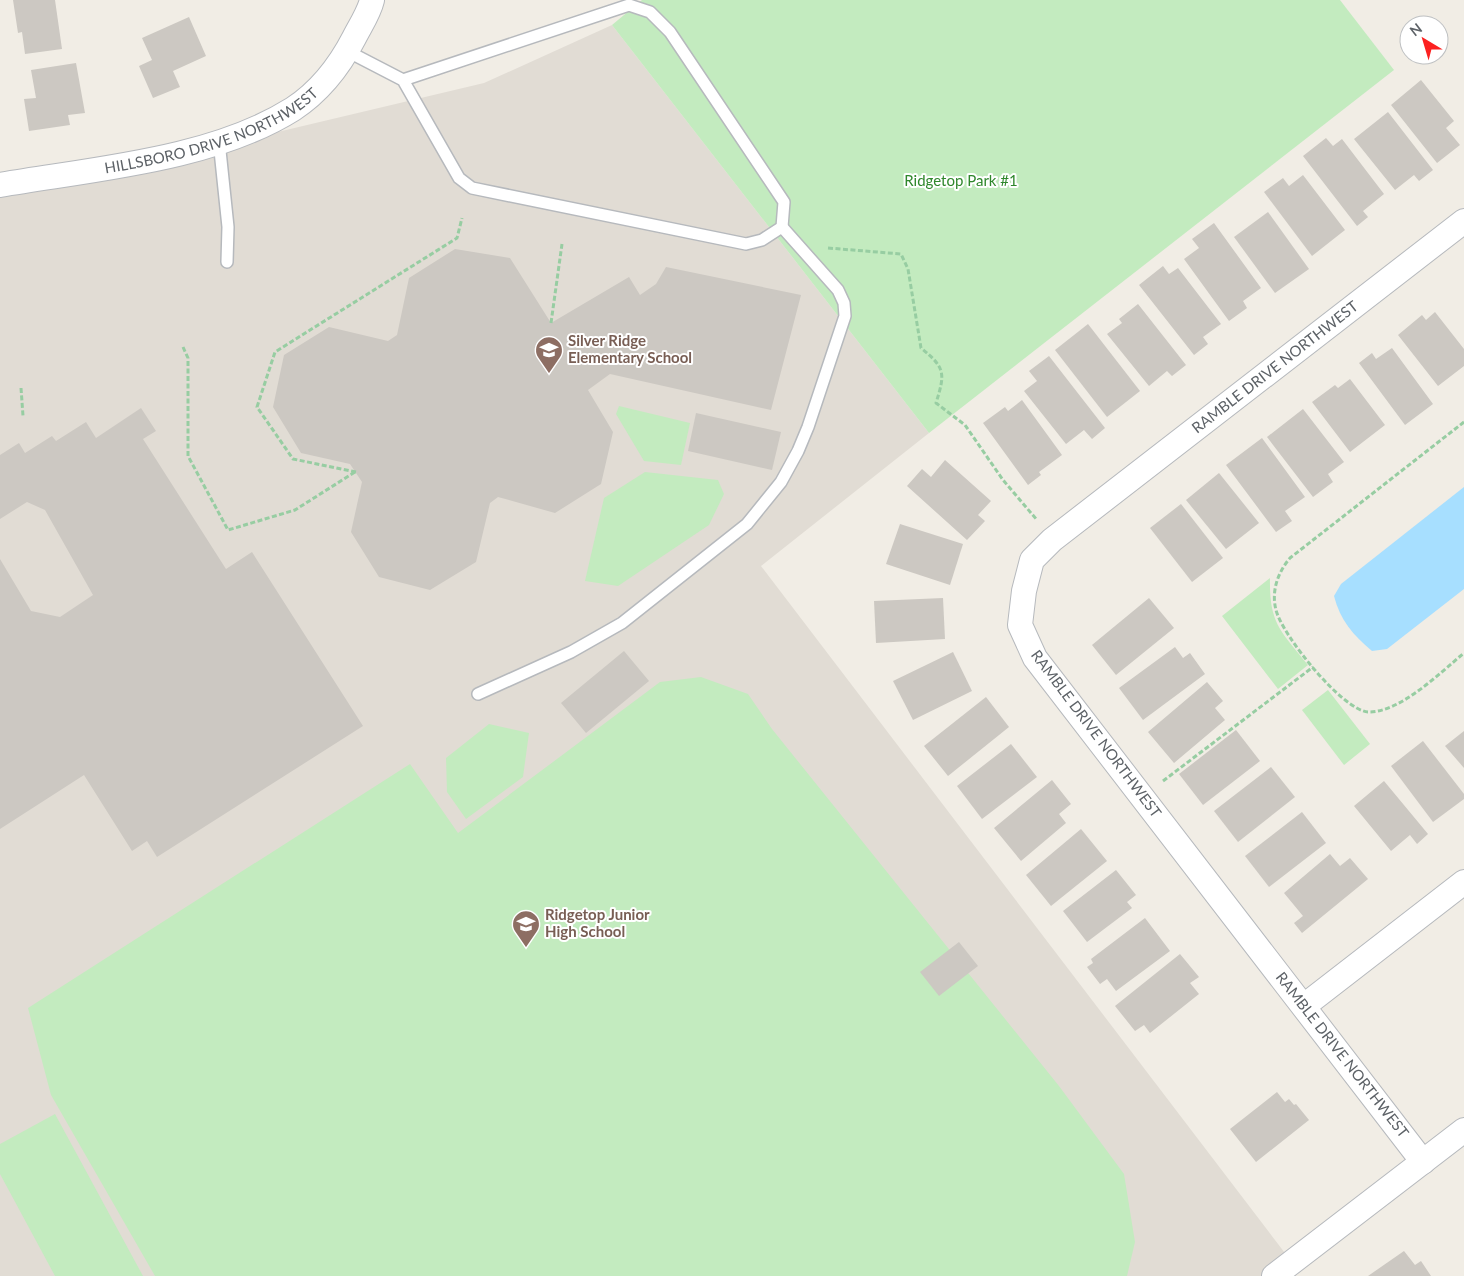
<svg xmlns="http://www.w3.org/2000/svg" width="1464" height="1276" font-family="Lato,sans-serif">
	<rect width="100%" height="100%" fill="#f1ede5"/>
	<!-- education -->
	<polygon fill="#e1dcd4" points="612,25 929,433 761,566 1291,1261 1274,1276 0,1276 0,185 265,135 484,83"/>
	<!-- green -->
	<g fill="#c3ebbf">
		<polygon points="642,0 1340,0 1394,70 929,433 612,25"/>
		<polygon points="619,406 690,423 681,465 644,461 616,414"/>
		<polygon points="645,472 718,480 724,494 709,525 618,586 585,581 604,498"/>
		<path d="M1270,578C1269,624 1281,631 1308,665L1278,689L1222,616Z"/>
		<polygon points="701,677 748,694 772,729 1059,1086 1124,1174 1135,1242 1127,1276 155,1276 51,1095 28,1008 410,764 458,833 660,682"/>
		<polygon points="1328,690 1370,744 1344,765 1302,710"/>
		<polygon points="489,724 529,733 523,777 466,819 447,792 446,758"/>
		<polygon points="55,1114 143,1276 55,1276 0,1174 0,1144"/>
	</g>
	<!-- water -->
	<path fill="#a7dfff" d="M1464,487V589L1387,649L1372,651C1353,635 1340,620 1334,596L1341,584Z"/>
	<!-- building -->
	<g fill="#ccc8c2">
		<polygon points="13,0 55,0 62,49 25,54 22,32 18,33"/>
		<polygon points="189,17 206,56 173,71 180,87 153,98 139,66 152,60 142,38"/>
		<polygon points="76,63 85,113 68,115 70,125 29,131 24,99 36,98 31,70"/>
		<polygon points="1421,80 1454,121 1446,128 1460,145 1437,163 1391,105"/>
		<polygon points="1388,112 1433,170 1419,181 1414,175 1395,190 1354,139"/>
		<polygon points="1326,138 1333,146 1342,139 1384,194 1363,211 1368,217 1357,226 1303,156"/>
		<polygon points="1303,175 1345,230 1312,256 1264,192 1283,178 1289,186"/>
		<polygon points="1268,212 1309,269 1275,293 1234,237"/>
		<polygon points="1214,223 1261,288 1243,301 1247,308 1229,321 1184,259 1199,248 1192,239"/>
		<polygon points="455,249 510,258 551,323 629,277 640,295 656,284 666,267 801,295 771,410 610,374 588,390 613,432 601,484 555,513 498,497 490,503 476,562 430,590 379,577 351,532 362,482 350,464 301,453 273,407 284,355 329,327 388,341 397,335 409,278"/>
		<polygon points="1163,266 1169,274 1178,268 1221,324 1203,337 1208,344 1194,355 1139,285"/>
		<polygon points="1138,304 1186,365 1172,376 1167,371 1149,386 1107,334 1122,323 1119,319"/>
		<polygon points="1435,312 1464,349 1464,366 1438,386 1398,335 1422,315 1426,320"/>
		<polygon points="1088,324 1140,391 1107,417 1055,350"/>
		<polygon points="1392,348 1433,404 1405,425 1359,363 1372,353 1376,359"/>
		<polygon points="1049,356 1105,428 1092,439 1084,430 1066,444 1024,391 1037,381 1029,371"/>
		<polygon points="1350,379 1385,425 1350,452 1312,402 1335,385 1338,388"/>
		<polygon points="1022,400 1062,455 1039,472 1041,475 1028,485 983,423 1005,407 1008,411"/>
		<polygon points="141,408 156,431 143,439 226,569 252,552 363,726 157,857 147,841 132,851 84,775 0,829 0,559 31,611 60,617 93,595 45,510 27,502 0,519 0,455 19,443 25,453 52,436 56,441 86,422 96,438"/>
		<polygon points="1303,409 1344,462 1328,474 1333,482 1313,497 1267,437"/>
		<polygon points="696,413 781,432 772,470 688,451"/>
		<polygon points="1262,438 1305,497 1285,511 1292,521 1276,532 1226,465"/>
		<polygon points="945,460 991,501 978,515 985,521 967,540 907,486 922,469 931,477"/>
		<polygon points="1219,473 1259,523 1226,549 1186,500"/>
		<polygon points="1181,504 1223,558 1192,582 1150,528"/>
		<polygon points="900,524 963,544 950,585 886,564"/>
		<polygon points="943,598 945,639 876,643 874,601"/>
		<polygon points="1149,598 1174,628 1116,675 1092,645"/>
		<polygon points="1175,647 1183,658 1190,653 1205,674 1143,720 1119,688"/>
		<polygon points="624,651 649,681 586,733 561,703"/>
		<polygon points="953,652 972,691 913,720 893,681"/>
		<polygon points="1207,682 1223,701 1215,708 1225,720 1174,763 1148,732"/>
		<polygon points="986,697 1009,727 948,776 924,746"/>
		<polygon points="1236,730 1260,761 1203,805 1179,774"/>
		<polygon points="1464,731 1464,768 1445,746"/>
		<polygon points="1423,741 1464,794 1464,799 1433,822 1391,766"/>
		<polygon points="1011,744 1037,777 982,819 957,786"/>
		<polygon points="1271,767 1295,797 1238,842 1214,811"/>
		<polygon points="1052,780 1071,804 1059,814 1066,823 1021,861 994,828"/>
		<polygon points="1384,781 1428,834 1417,844 1410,835 1391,851 1354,806"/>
		<polygon points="1302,812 1326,843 1269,887 1245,856"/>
		<polygon points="1081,829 1107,861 1051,906 1026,875"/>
		<polygon points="1330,854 1340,866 1350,858 1368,879 1302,933 1294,923 1303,916 1284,893"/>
		<polygon points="1116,870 1136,895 1127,902 1132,908 1087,942 1063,911"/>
		<polygon points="1145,918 1170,951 1116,991 1107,979 1100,984 1087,967 1093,963 1091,959"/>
		<polygon points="959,942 978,966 939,996 920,972"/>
		<polygon points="1180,954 1199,977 1190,983 1199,994 1150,1033 1144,1025 1135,1031 1115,1006"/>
		<polygon points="1277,1092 1285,1102 1289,1099 1294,1105 1296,1104 1309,1120 1256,1162 1230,1129"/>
		<polygon points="1404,1251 1415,1265 1421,1261 1431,1276 1368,1276"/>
	</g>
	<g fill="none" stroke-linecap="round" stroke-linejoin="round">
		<!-- service casing -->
		<g stroke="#b6b9bd" stroke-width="14">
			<g id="service">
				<polyline points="347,51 403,80 459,178 472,188 746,244 762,240 782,227 784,202 670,32 650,12 629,5 403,80"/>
				<polyline points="219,141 228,227 227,262"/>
				<polyline points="478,694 571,652 622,623 747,524 781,482 798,451 808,427 845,316 844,303 838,290 782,227"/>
			</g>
		</g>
		<!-- minor casing -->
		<g stroke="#b6b9bd" stroke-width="26">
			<g id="minor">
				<path id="s1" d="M0,185C93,169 212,160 293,109C319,92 340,65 354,38C360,26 369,13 372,0"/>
				<polyline points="1304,1006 1464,882"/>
				<path id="s2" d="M1423,1162L1035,658L1020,625L1024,591L1032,560L1052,540L1464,221"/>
				<polyline points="1274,1276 1464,1130"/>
			</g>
		</g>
		<!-- path -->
		<g stroke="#97cda2" stroke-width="3" stroke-dasharray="5 2.5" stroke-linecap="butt">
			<path d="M828,248L901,254L908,269L921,348C946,368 945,374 936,403L965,425L1003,480L1037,520"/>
			<polyline points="551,323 562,244"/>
			<polyline points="183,347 188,358 188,456 228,530 295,510 355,472"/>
			<polyline points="21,388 23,416"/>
			<path d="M1464,422L1290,558C1278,572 1271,591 1276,610C1282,635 1342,710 1368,712C1400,713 1441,672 1464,653"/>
			<polyline points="356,472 293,459 257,407 275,352 457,238 462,218"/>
			<polyline points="1163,781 1313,667"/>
		</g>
		<!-- service -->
		<use href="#service" stroke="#fff" stroke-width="11"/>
		<!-- minor -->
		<use href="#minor" stroke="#fff" stroke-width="24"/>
	</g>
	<!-- icons -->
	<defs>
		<g id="school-pin" transform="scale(1.4375)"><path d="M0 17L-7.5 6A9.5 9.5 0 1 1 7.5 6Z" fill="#8d6e63" stroke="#fff"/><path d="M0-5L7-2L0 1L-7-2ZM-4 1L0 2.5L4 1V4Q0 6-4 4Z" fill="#fff"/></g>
	</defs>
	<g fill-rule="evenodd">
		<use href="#school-pin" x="549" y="350"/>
		<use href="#school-pin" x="526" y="924"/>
	</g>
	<g text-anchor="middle" stroke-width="4" stroke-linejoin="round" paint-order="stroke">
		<!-- street labels -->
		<g font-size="15" fill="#5d6267" stroke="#fff">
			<text dy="5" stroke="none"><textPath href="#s1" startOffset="220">HILLSBORO DRIVE NORTHWEST</textPath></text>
			<text dy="5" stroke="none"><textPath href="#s2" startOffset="1049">RAMBLE DRIVE NORTHWEST</textPath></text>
			<text transform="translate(1096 734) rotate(53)" y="5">RAMBLE DRIVE NORTHWEST</text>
			<text transform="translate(1342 1055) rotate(52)" y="5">RAMBLE DRIVE NORTHWEST</text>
		</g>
		<!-- park labels -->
		<g font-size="15" fill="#2f872c" stroke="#fff">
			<text x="961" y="186">Ridgetop Park #1</text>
		</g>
		<!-- education labels -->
		<g font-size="15" font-weight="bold" fill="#785e54" stroke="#fff" text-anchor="start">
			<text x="568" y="346">Silver Ridge<tspan x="568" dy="17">Elementary School</tspan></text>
			<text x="545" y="920">Ridgetop Junior<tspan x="545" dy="17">High School</tspan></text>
		</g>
	</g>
	<!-- north arrow -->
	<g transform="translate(1424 40) rotate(322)"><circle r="24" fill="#ffffff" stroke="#bec0c2"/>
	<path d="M0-4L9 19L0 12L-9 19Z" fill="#fc2120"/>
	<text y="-8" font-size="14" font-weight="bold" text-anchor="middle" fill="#5d6267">N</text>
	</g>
</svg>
